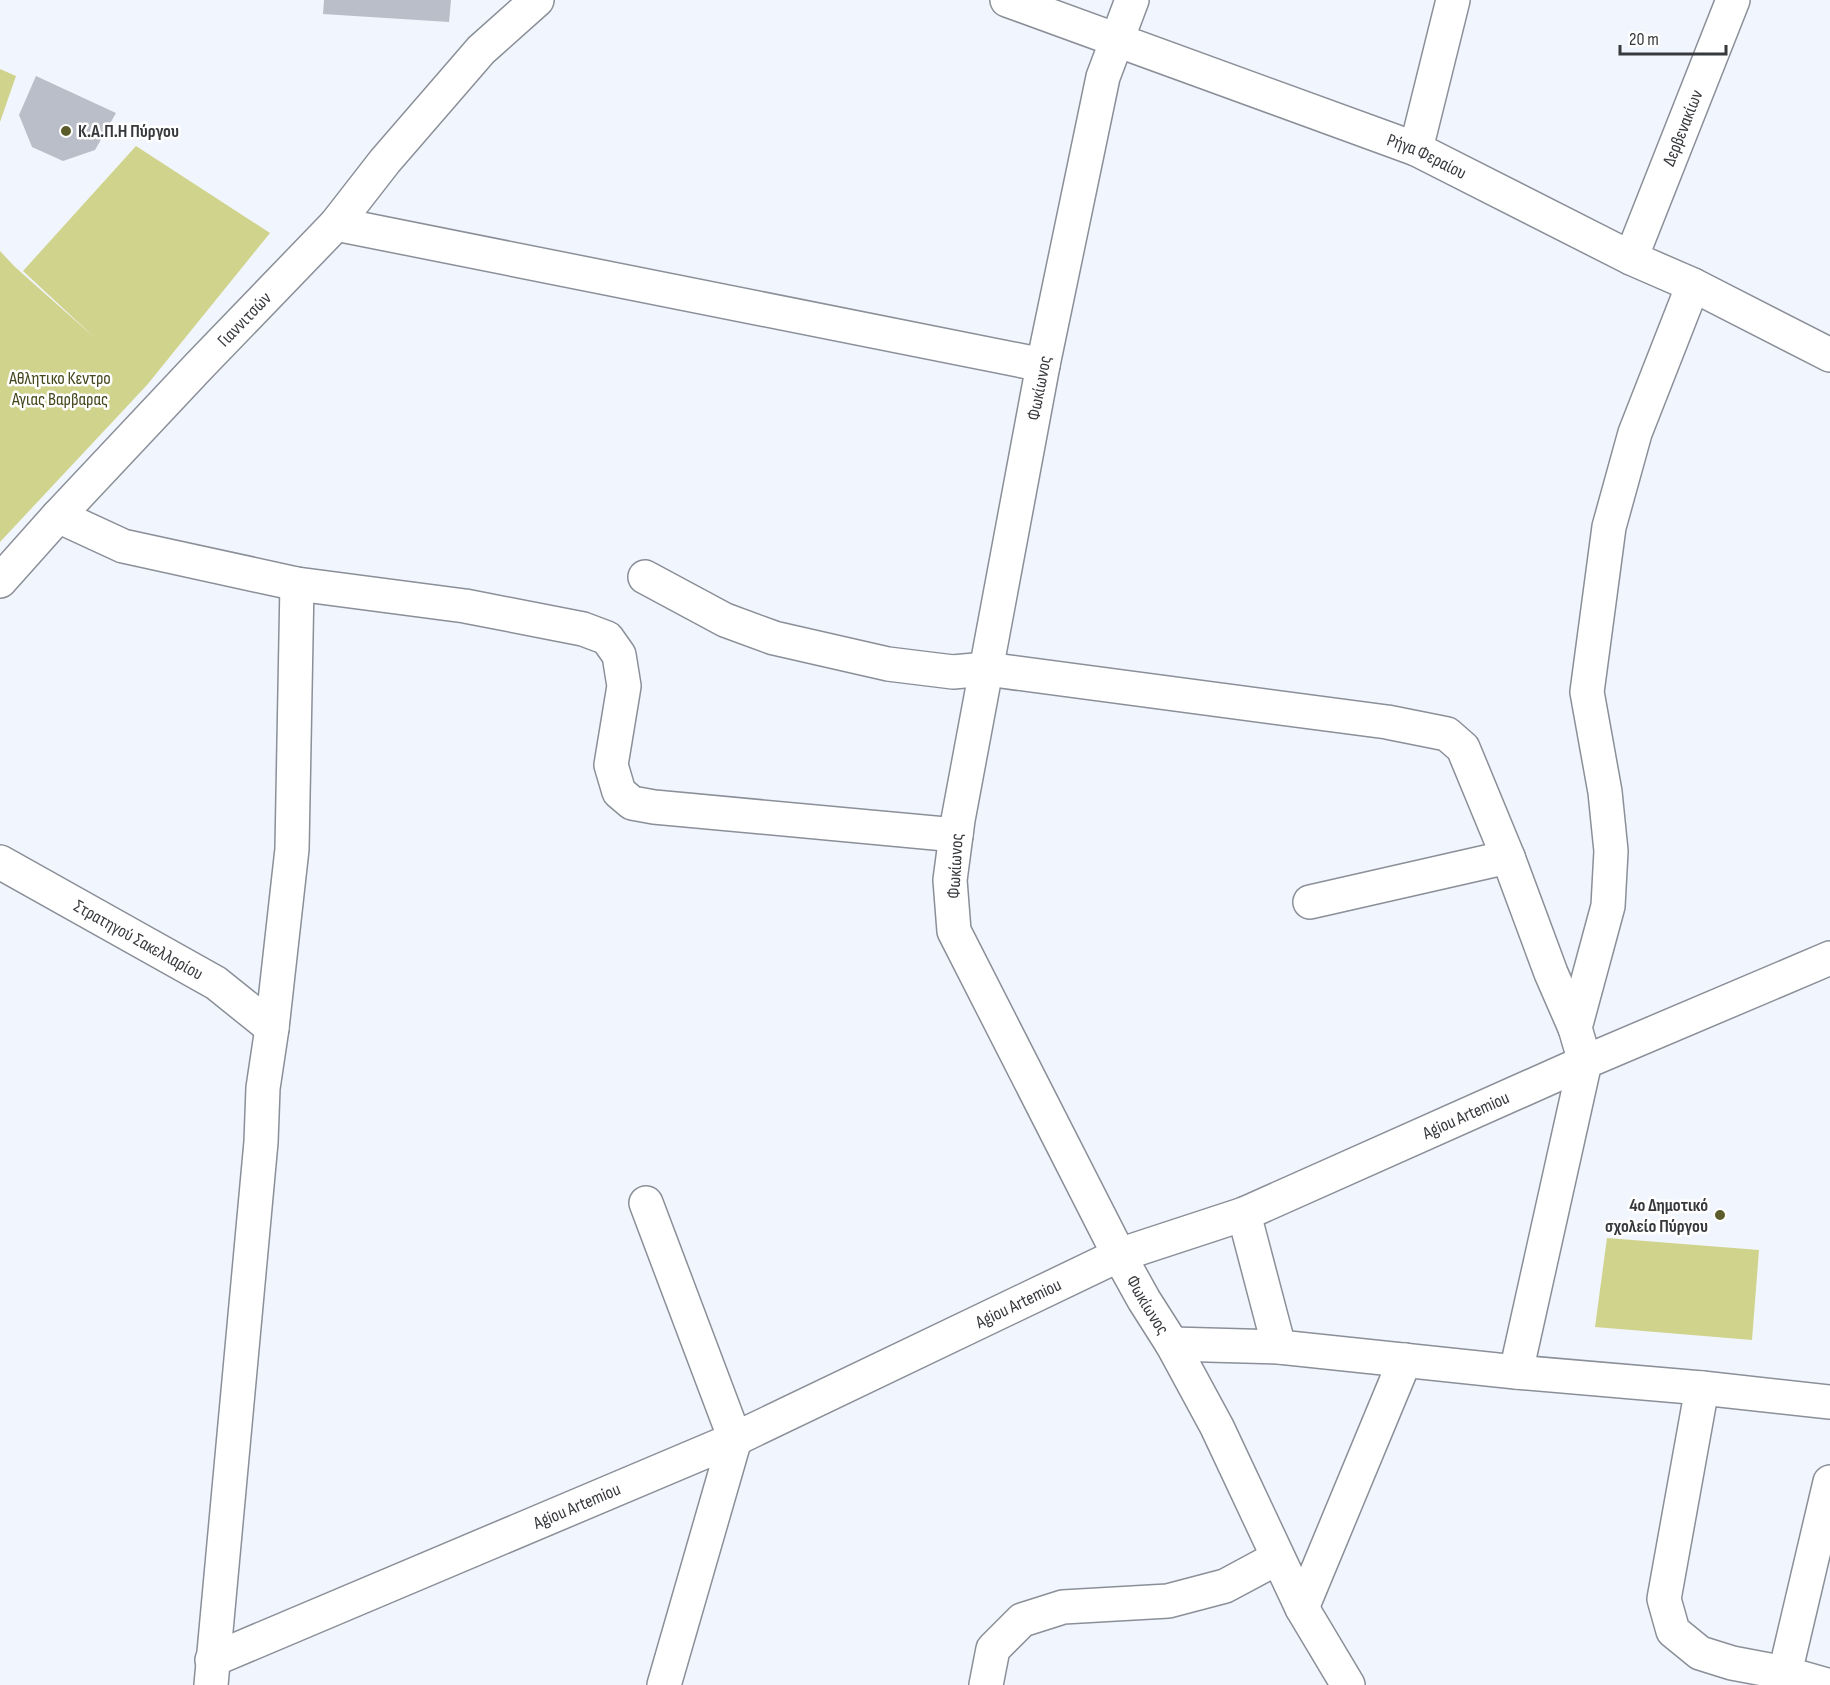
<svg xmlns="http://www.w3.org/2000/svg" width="1830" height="1685" font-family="'Sofia Sans Condensed',sans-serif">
	<rect width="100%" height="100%" fill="#f1f5fd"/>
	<!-- green -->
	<g fill="#d0d38b">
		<polygon points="0,69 16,76 0,122"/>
		<polygon points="136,146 270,233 147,385 0,542 0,251 15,267 95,338 23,271"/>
		<polygon points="1607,1238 1759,1250 1752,1340 1595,1327"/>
	</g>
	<!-- building -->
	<g fill="#b9bec8">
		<polygon points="324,0 451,0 449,22 323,14"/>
		<polygon points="36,76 116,113 95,150 63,161 32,147 19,115"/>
	</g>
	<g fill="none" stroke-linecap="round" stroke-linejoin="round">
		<!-- minor casing -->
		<g stroke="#8a8f98" stroke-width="36">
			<g id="minor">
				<path id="s1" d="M1007,0L1416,149L1631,258L1693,285L1830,355"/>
				<path id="s2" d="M1132,0L1103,77L1043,365L958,820L950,880L954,931L1119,1255L1144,1300L1172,1344L1217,1427L1302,1608L1348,1685"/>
				<polyline points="1416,149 1453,0"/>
				<polyline points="336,224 1043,365"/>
				<path id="s3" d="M1631,258L1733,0"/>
				<polyline points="58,516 123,546 297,584 465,606 583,629 607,638 619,655 624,686 611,765 619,792 632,803 654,807 956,835"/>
				<polyline points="645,577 725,620 774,638 888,664 953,672 986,669 1387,722 1447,734 1463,748 1508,857 1551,973 1575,1028"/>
				<path id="s4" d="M0,581L58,516L199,366L336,224L385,161L481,50L537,0"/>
				<path id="s5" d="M0,862L216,983L272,1028"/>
				<polyline points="1310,902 1508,857"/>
				<polyline points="646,1203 735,1439 664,1685"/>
				<polyline points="1244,1214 1279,1347"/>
				<polyline points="1172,1344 1279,1347 1516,1372 1702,1388 1830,1402"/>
				<polyline points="1516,1372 1585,1062 1575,1028 1608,906 1611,851 1605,792 1587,692 1609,527 1635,433 1693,285"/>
				<polyline points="1702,1388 1664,1599 1673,1631 1700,1653 1732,1663 1785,1673 1827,1685"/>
				<polyline points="1302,1608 1405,1360"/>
				<path id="s6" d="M212,1660L735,1439L1119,1255L1244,1214L1585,1062L1830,958"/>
				<polyline points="1785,1673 1830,1482"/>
				<polyline points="211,1685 261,1142 263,1088 272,1028 292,849 297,584"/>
				<polyline points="986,1685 993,1649 1022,1620 1063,1607 1168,1601 1225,1586 1277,1558"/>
			</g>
		</g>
		<!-- minor -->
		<use href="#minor" stroke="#fff" stroke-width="33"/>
	</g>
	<!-- markers -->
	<g fill="#5b5c29" stroke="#fff" stroke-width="2">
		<circle cx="66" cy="131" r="6"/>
		<circle cx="1720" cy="1215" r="6"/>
	</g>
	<g text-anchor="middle" stroke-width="5" stroke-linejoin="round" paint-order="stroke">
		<!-- street labels -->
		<g font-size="18" fill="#37393d" stroke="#fff">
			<text dy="6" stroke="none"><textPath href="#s3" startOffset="140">Δερβενακίων</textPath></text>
			<text dy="6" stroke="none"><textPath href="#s1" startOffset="448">Ρήγα Φεραίου</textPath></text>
			<text dy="6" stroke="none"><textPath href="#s4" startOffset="358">Γιαννιτσών</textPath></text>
			<text transform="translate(1039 388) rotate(-79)" y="6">Φωκίωνος</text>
			<text transform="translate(955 866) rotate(-87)" y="6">Φωκίωνος</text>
			<text dy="6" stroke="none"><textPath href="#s5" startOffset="159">Στρατηγού Σακελλαρίου</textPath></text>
			<text dy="6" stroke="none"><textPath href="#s6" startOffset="1368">Agiou Artemiou</textPath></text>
			<text dy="6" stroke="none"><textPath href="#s6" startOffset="882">Agiou Artemiou</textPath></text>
			<text dy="6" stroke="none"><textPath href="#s2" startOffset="1372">Φωκίωνος</textPath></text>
			<text dy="6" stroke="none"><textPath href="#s6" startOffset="396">Agiou Artemiou</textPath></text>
		</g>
		<!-- poi labels -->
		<g font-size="18" font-weight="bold" fill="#37393d" stroke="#fff" text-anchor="start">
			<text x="78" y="137">Κ.Α.Π.Η Πύργου</text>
			<text x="1708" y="1211" text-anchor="end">4ο Δημοτικό<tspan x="1708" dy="21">σχολείο Πύργου</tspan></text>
		</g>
		<!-- park labels -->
		<g font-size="18" fill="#46471d" stroke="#fff">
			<text x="60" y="384">Αθλητικο Κεντρο<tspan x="60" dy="21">Αγιας Βαρβαρας</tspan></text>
		</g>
	</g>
	<!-- scale -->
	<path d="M1620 45v9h106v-9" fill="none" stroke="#37393d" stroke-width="3"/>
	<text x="1629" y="45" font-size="18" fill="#37393d" stroke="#ffffff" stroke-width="4.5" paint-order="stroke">20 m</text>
</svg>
